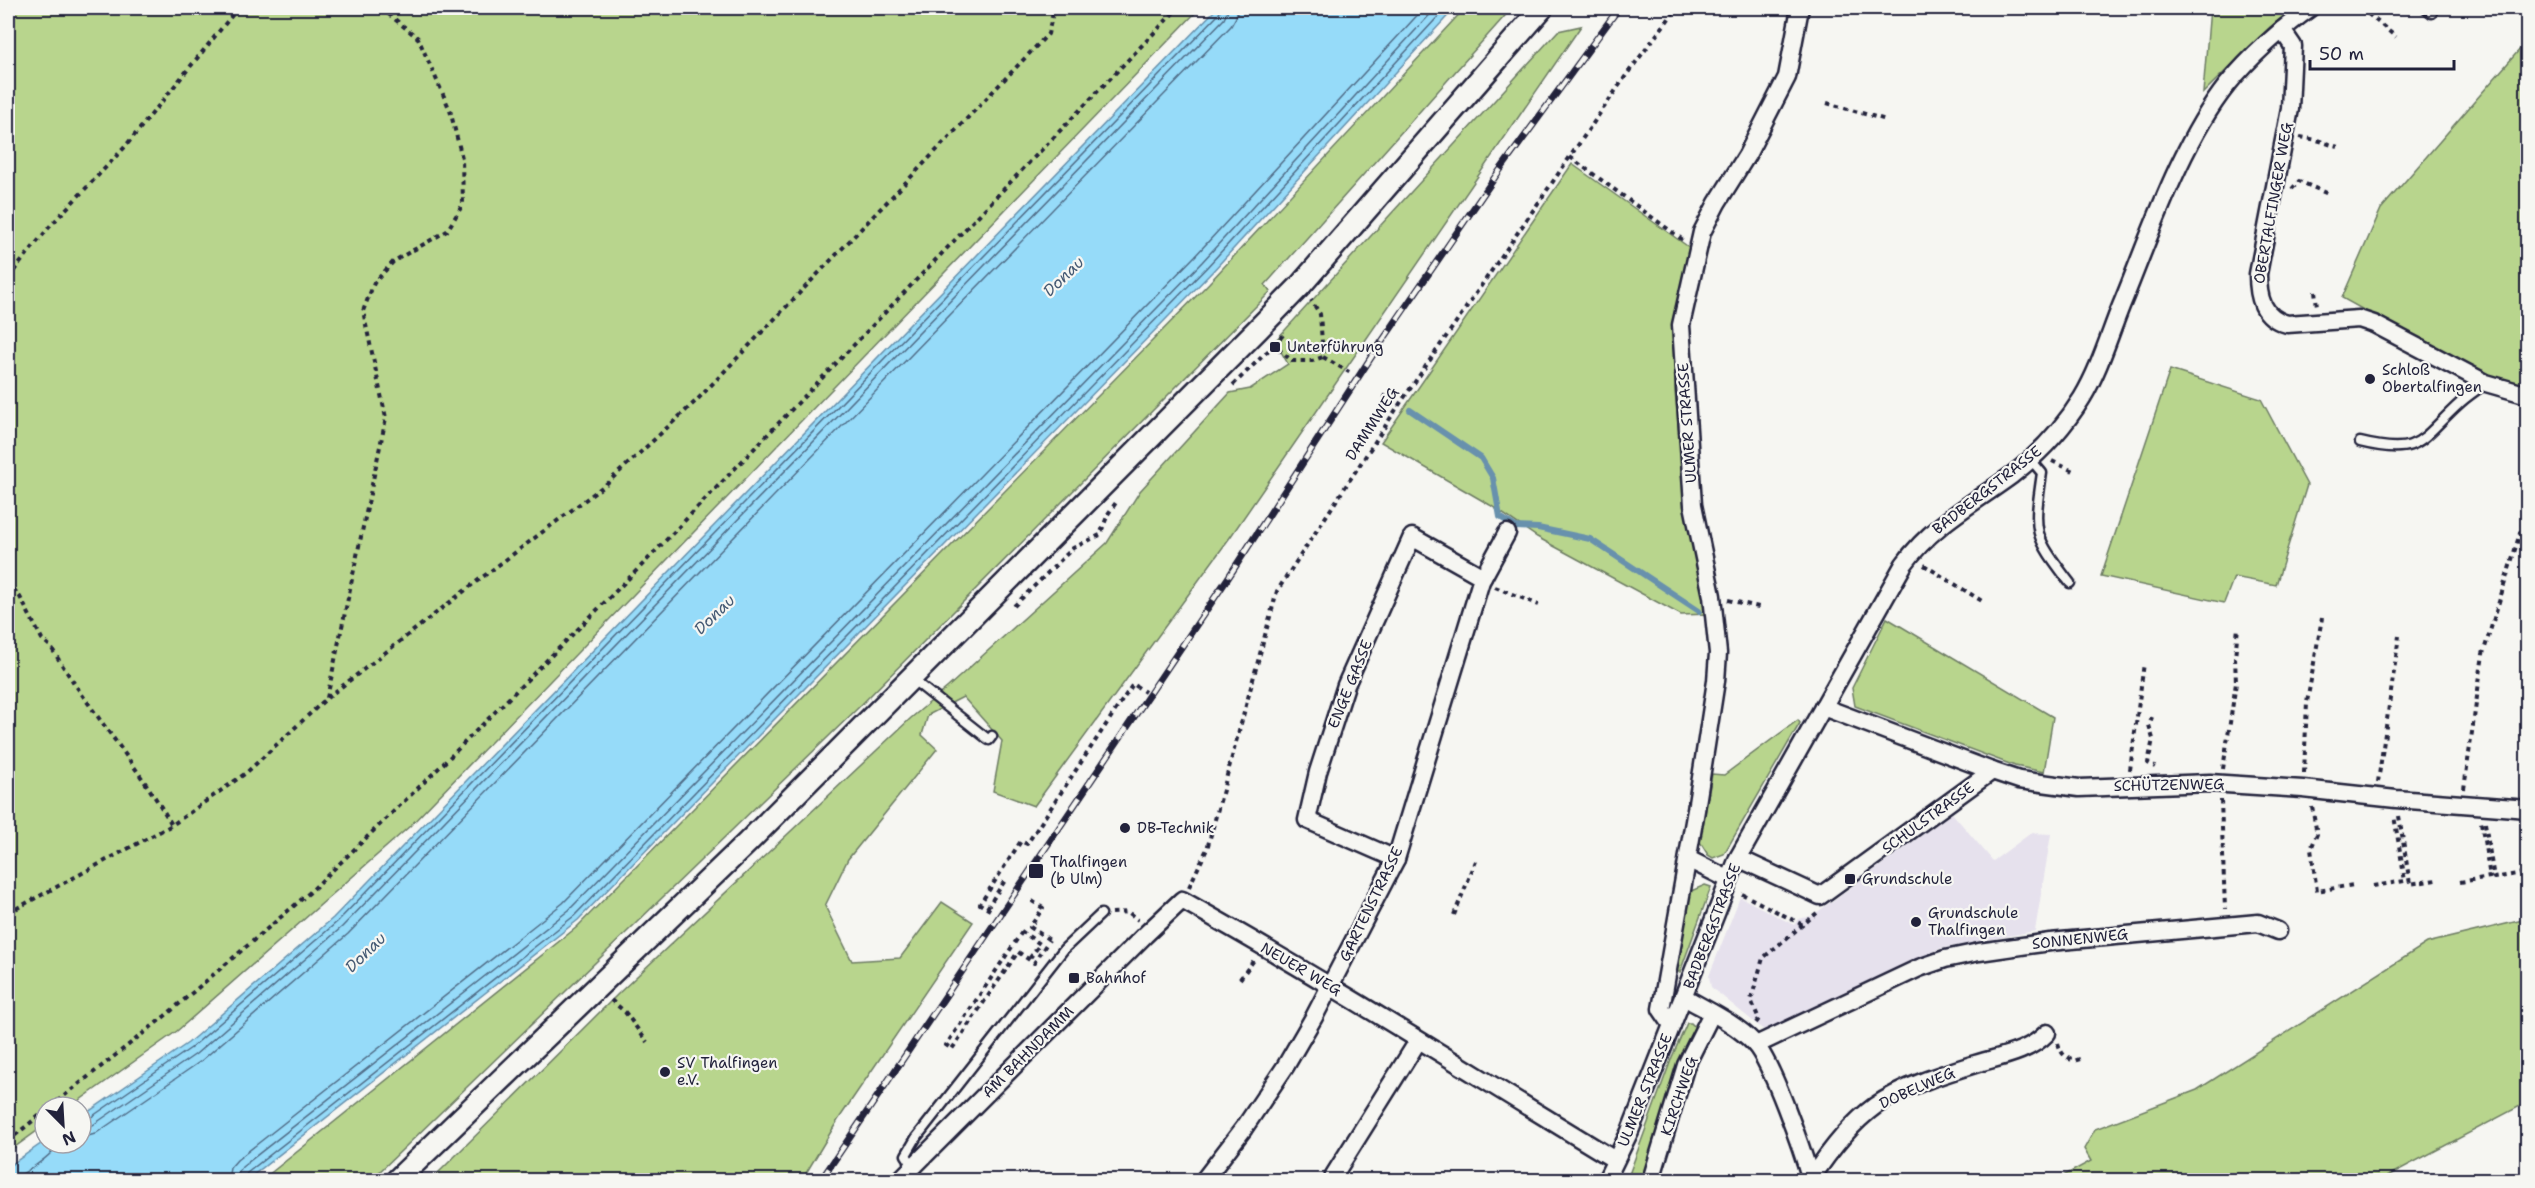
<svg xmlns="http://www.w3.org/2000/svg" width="2535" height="1188" font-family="'Shantell Sans',sans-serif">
	<rect width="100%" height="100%" fill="#f6f6f2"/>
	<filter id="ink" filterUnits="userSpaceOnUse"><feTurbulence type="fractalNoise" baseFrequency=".0167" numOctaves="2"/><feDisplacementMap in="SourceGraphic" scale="12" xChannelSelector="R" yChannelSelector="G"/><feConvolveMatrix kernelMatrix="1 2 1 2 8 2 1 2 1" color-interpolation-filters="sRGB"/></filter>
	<g filter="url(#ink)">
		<!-- built -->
		<polygon fill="#e6e1ed" points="1952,813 1993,861 2031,833 2051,834 2035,931 1939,949 1870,980 1765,1031 1711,987 1709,976 1740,897 1794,925 1798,919 1812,916"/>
		<!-- green -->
		<g fill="#b8d58d" stroke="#6d7c64" stroke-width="1.5">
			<polygon points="8,8 1200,8 410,826 177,1031 70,1107 45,1107 45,1125 8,1152"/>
			<polygon points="1465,8 1512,8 1265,285 1271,291 858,708 371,1180 262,1180 577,927 1209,283"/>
			<polygon points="2210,8 2296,8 2270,27 2203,93"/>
			<polygon points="1581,26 1231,536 1034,806 993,791 1002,741 963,697 928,715 922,735 937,749 848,859 825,906 852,961 900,958 942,902 973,922 838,1120 802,1180 431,1180 619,993 911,718 948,687 1107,543 1140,491 1230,393 1250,389 1288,364 1275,341 1558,31"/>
			<polygon points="2527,41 2527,385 2488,379 2342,298 2381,209"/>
			<polygon points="1572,164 1690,248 1674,322 1675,392 1686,510 1710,614 1681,615 1537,537 1490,505 1381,442"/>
			<polygon points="2170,370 2261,399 2307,485 2276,585 2234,577 2224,603 2101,576"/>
			<polygon points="1887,618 2053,717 2044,772 2015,766 1855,706 1852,688"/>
			<polygon points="1798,720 1800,723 1724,854 1713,858 1708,855 1700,842 1712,774 1724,775"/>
			<polygon points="1705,885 1711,887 1680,972 1676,972 1691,891"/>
			<polygon points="2527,919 2528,1101 2526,1103 2380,1180 2056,1180 2091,1161 2084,1149 2095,1129 2197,1090 2427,943"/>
			<polygon points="1687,1023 1691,1023 1696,1028 1680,1062 1642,1180 1627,1180 1672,1057"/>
		</g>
		<!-- water -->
		<polygon fill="#96dbf9" stroke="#6891ad" stroke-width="1.5" points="1217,8 1455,8 1212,272 578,920 247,1180 8,1180 8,1167 45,1141 81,1143 81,1117 188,1043 333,918"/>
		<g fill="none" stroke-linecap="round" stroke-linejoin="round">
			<!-- shore -->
			<g stroke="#506c87" stroke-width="1.5">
				<polyline points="81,1121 87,1120 191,1048 337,922 1219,14 1221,8"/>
				<polyline points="81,1129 90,1127 196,1054 342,927 1224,19 1229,8"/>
				<polyline points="81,1138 95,1134 201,1061 348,934 1231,26 1236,17 1238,8"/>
				<path d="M8,1179C20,1178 54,1155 58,1143"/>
				<polyline points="228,1180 230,1168 237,1160 563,903 1195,256 1424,8"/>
				<polyline points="237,1180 238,1174 242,1167 569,910 1202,262 1436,8"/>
				<polyline points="244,1180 247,1173 574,916 1207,267 1446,8"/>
			</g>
			<!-- stream -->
			<polyline stroke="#6891ad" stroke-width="6" points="1410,410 1481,458 1493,478 1500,517 1516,527 1538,528 1590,539 1699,611"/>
			<!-- service casing -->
			<g stroke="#22223b" stroke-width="13">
				<g id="service">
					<polyline points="2426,8 2432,13"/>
					<path d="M2360,442C2421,457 2419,440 2460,403C2467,396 2477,390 2486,383"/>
					<path d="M2031,460L2042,473C2033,534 2033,534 2070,583"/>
					<polyline points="912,679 989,740 992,736"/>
					<polyline points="913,1166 906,1155 916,1138 1064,949 1101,914"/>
				</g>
			</g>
			<!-- minor casing -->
			<g stroke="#22223b" stroke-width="21">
				<g id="minor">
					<path d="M2282,30L2293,46L2290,109L2258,274C2258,297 2262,317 2287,324L2359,319L2374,324L2486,383L2528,395"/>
					<polyline points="1823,707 1992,771 2019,780 2079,788 2210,783 2303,789 2396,799 2528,809"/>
					<polyline points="1738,858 1820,896 1992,771"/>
					<polyline points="1396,859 1307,820 1318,772 1346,685 1412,537 1483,577"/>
					<polyline points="1688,859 1728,879"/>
					<path d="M1684,997C1708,1011 1735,1023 1754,1043C1772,1062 1803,1152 1811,1180"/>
					<polyline points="1672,1025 1661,1009 1696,810 1716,681 1718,653 1712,596 1693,505 1681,325 1702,232 1717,203 1747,155 1787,77 1800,8"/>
					<polyline points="1756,1045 1919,968 1945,959 1979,952 2050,942 2258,923 2278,931"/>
					<path d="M1811,1179C1828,1153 1849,1125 1875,1106C1902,1087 1940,1075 1972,1065C1997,1057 2028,1053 2047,1033"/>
					<path d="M900,1180L1145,935L1182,900C1329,982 1471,1073 1615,1160"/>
					<polyline points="1204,1180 1244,1128 1285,1067 1314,1017 1396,859 1481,581 1507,533"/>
					<polyline points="1337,1180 1334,1175 1418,1041"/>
					<path d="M1606,1180L1630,1131L1738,858L1904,564C1932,525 1974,503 2012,475C2039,454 2064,427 2082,398C2099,370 2109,336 2121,306C2150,236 2180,144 2227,85C2249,58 2282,28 2310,8"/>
					<polyline points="1651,1180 1686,1065 1712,1013"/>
				</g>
			</g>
			<!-- tertiary casing -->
			<g stroke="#22223b" stroke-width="26">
				<polyline id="tertiary" points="397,1180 748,842 1258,329 1299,287 1542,8"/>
			</g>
			<!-- path -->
			<g stroke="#22223b" stroke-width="4" stroke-dasharray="4.5 4.5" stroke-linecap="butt">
				<polyline points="2361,8 2396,37"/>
				<polyline points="1827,103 1886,120"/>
				<polyline points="2300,137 2317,140 2338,147"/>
				<polyline points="1570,157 1683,240"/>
				<polyline points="2292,189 2299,181 2328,194"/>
				<polyline points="8,278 51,225 124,148 238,8"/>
				<polyline points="2315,291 2317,306"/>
				<polyline points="1274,345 1284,334"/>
				<polyline points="1323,357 1349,372"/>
				<polyline points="1233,385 1274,345 1292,361 1312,361 1323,357 1320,314 1311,300"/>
				<polyline points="1383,395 1399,405"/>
				<polyline points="2052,461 2073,471"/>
				<polyline points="1924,565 1982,601"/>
				<path d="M8,582L20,597L42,639L51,647C88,709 136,763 172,825"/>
				<polyline points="1495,587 1539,605"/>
				<polyline points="1728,600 1763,608"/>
				<polyline points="1014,606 1073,548 1100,535 1108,514 1117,501"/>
				<polyline points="327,698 386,418 363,311 374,283 394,261 447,231 463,204 462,158 450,110 418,38 381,8"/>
				<polyline points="2152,717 2149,725 2153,739 2148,763 2155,767"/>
				<polyline points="2223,769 2236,683 2235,658 2238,627"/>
				<polyline points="2130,770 2144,663"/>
				<polyline points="2304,773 2307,702 2322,618"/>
				<polyline points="2378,782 2399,636"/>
				<polyline points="2464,789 2483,654 2528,507"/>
				<polyline points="2221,800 2225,909"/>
				<polyline points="2312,807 2317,834 2311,849 2317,891 2353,885"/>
				<polyline points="2399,816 2410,884 2436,880"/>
				<polyline points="2485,823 2494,878 2528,872"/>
				<polyline points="2460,882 2490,877 2481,822"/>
				<polyline points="2373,886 2405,881 2394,816"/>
				<polyline points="1189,887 1207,849 1277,591 1399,405 1627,74 1677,8"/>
				<polyline points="1742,894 1803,925"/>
				<polyline points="1032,901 1043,908 1030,927 1051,941"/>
				<polyline points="987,908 1006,879"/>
				<polyline points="990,910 980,904 1021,841 1027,844 1133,684 1145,692"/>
				<polyline points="8,913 172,825 246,773 327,698 472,585 605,485 696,401 1048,34 1054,8"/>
				<polyline points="1112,913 1128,912 1138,920"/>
				<polyline points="1454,915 1476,861"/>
				<polyline points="1021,931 1040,944 1029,959"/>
				<polyline points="1022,932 946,1045 952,1049 1018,952 1034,963 1049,940"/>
				<polyline points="1240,979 1254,960"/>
				<polyline points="611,1000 625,1012 647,1042"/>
				<polyline points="1756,1023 1759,1019 1751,1000 1763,958 1818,912"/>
				<path d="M2058,1043C2061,1053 2064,1057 2074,1061L2080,1059"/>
				<polyline points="50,1107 165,1016 309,893 446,761 645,562 1178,8"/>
				<polyline points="8,1141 45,1111"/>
			</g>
			<!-- service -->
			<use href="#service" stroke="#f6f6f2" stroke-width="8"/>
			<!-- minor -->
			<use href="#minor" stroke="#f6f6f2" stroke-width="16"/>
			<!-- tertiary -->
			<use href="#tertiary" stroke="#f6f6f2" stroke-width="21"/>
			<!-- rail casing -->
			<g stroke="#22223b" stroke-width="7">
				<polyline id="rail" points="821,1180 1228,578 1372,356 1495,177 1619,8"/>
			</g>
			<!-- rail -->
			<use href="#rail" stroke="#f6f6f2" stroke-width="4.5" stroke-dasharray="14" stroke-linecap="butt"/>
		</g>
	</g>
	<!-- markers -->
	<g fill="#22223b" stroke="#f6f6f2" stroke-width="2">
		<rect x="1269" y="341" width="12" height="12" rx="3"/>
		<circle cx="2370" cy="379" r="6"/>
		<circle cx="1125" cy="828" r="6"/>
		<rect x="1028" y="863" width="16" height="16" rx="3"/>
		<rect x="1844" y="873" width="12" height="12" rx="3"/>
		<circle cx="1916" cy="922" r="6"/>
		<rect x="1068" y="972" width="12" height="12" rx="3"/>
		<circle cx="665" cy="1072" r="6"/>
	</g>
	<g text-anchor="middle" stroke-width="4.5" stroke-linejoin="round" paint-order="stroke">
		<!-- street labels -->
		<g font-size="15" fill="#22223b" stroke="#f6f6f2">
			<text transform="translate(2273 203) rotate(-80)" y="5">OBERTALFINGER WEG</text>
			<text transform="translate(1687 423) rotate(-94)" y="5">ULMER STRASSE</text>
			<text transform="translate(1372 424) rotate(-57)" y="5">DAMMWEG</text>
			<text transform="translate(1987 490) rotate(-38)" y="5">BADBERGSTRASSE</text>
			<text transform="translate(1350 684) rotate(-68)" y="5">ENGE GASSE</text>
			<text transform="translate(2169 785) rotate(-1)" y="5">SCHÜTZENWEG</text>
			<text transform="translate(1928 818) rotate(-36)" y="5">SCHULSTRASSE</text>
			<text transform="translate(1371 904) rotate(-64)" y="5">GARTENSTRASSE</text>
			<text transform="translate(1712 926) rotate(-69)" y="5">BADBERGSTRASSE</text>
			<text transform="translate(2080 939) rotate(-6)" y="5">SONNENWEG</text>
			<text transform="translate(1301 969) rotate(30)" y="5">NEUER WEG</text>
			<text transform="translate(1028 1052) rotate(-45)" y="5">AM BAHNDAMM</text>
			<text transform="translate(1917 1088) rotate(-24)" y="5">DOBELWEG</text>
			<text transform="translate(1645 1090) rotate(-68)" y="5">ULMER STRASSE</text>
			<text transform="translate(1679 1096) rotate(-71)" y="5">KIRCHWEG</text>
		</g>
		<!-- poi labels -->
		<g font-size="15" fill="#22223b" stroke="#f6f6f2" text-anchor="start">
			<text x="1287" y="352">Unterführung</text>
			<text x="2382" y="375">Schloß<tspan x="2382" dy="17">Obertalfingen</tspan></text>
			<text x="1137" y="833">DB-Technik</text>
			<text x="1050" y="867">Thalfingen<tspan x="1050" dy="17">(b Ulm)</tspan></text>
			<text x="1862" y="884">Grundschule</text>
			<text x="1928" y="918">Grundschule<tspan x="1928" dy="17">Thalfingen</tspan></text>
			<text x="1086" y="983">Bahnhof</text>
			<text x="677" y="1068">SV Thalfingen<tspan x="677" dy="17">e.V.</tspan></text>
		</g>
		<!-- water labels -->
		<g font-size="16" font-style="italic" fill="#455a74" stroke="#f6f6f2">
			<text transform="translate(1063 276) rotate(-44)" y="6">Donau</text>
			<text transform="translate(714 614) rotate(-44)" y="6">Donau</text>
			<text transform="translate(365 952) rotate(-44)" y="6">Donau</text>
		</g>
	</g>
	<!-- margin -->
	<rect width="2535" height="1188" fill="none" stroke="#f6f6f2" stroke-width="30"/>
	<rect x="15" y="15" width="2505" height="1158" fill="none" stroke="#22223b" stroke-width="2" filter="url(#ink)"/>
	<!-- north arrow -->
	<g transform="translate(63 1125) rotate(156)"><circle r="28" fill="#f6f6f2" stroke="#a1a1a9" stroke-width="1.5"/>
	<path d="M0-4.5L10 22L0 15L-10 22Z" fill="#22223b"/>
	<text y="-9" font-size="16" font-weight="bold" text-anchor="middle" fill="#22223b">N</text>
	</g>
	<!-- scale -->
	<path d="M2310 60v9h144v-9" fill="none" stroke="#22223b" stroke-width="3"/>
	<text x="2319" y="60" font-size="18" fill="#22223b" stroke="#f6f6f2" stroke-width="4.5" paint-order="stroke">50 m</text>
</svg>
